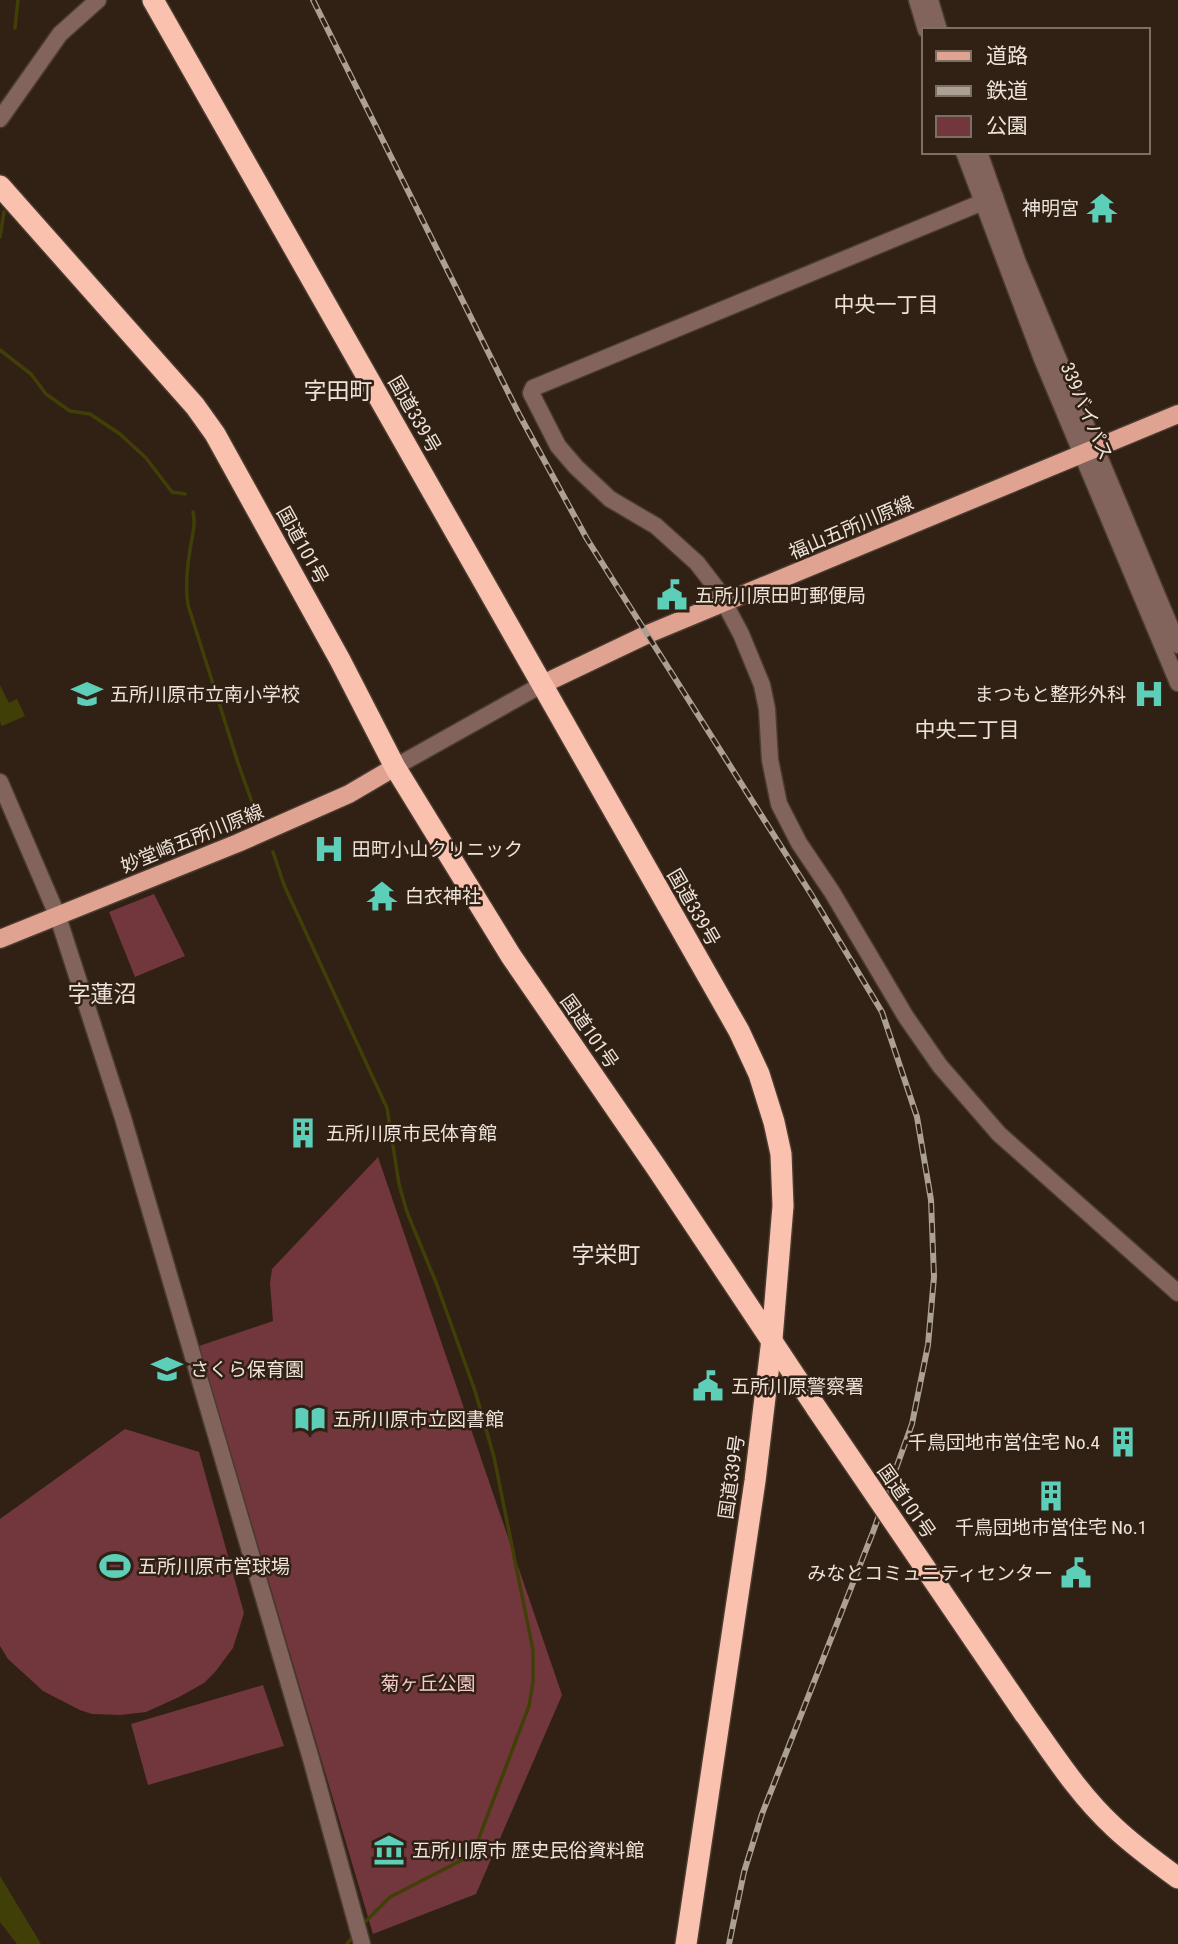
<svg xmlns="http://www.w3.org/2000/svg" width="1178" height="1944" font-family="'Roboto Condensed','Noto Sans JP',sans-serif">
	<rect width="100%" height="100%" fill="#312114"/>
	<!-- green -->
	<g fill="#72363d">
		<polygon points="154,894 185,956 135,977 109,912"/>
		<polygon points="378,1157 562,1695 476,1894 373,1934 199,1346 273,1321 270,1283 272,1269"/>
		<polygon points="125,1429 199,1452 244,1613 233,1648 215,1672 204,1683 179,1697 146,1712 120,1715 92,1714 80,1710 43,1691 8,1659 0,1646 0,1519"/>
		<polygon points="263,1685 284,1746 148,1785 131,1724"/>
	</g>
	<!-- water -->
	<g fill="#413f08">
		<polygon points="0,685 9,703 17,699 25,716 2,726 0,722"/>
		<polygon points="0,1876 41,1944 17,1944 0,1922"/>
	</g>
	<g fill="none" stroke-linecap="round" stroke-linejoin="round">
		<!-- stream -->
		<g stroke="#413f08" stroke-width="3.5">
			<polyline points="15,28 18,0"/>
			<polyline points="0,237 4,212"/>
			<polyline points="0,350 31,374 46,394 70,411 90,414 120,434 146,458 172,492 185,494"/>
			<path d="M193,512C196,526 192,535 190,550C187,568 185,586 188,605L239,766L257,816"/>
			<polyline points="273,852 284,885 387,1108 399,1184 407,1212 437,1285 475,1391 494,1457 533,1650 533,1682 529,1706 477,1843 464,1859 390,1897 361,1926"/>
			<polyline points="347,1944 354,1935"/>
		</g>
		<!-- minor casing -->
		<g stroke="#4b3c30" stroke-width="19">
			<g id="minor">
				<polyline points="917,0 926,30"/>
				<polyline points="930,0 939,30"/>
				<polyline points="0,119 60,34 98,0"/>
				<polyline points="964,152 1042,359 1178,683"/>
				<polyline points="979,152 1017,260 1178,645"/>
				<polyline points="995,197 533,388 531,393 558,446 576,467 610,499 656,526 697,563 717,589 741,634 762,685 767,709 770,760 779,804 799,843 832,892 906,1017 940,1066 999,1134 1178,1293"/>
				<polyline points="395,767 543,684"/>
				<polyline points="0,782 58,917 123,1118 311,1759 362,1944"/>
			</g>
		</g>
		<!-- major casing -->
		<g stroke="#4b3c30" stroke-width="21">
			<g id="major">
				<polyline points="543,684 648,634 1178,414"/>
				<polyline points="0,939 238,843 349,794 395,767"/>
			</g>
		</g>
		<!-- highway casing -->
		<g stroke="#4b3c30" stroke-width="24">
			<g id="highway">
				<polyline points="153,0 739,1031 759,1074 774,1122 781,1154 783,1206 772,1339 755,1481 686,1944"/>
				<polyline points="0,186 195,406 215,434 340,660 395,767 511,956 656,1167 817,1409"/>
				<path d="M1024,1713C1052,1752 1078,1794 1114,1827C1134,1846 1156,1862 1178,1878"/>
			</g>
		</g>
		<!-- minor -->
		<use href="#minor" stroke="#82645c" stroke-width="16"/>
		<!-- major -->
		<use href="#major" stroke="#e0a391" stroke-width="18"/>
		<!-- highway -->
		<use href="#highway" stroke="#fbc1af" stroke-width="21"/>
		<!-- rail casing -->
		<g stroke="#aca095" stroke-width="6">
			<polyline id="rail" points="313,0 520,416 587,539 811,894 882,1012 917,1117 931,1200 934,1277 928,1345 912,1424 873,1532 762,1814 744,1872 729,1944"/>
		</g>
		<!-- rail -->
		<use href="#rail" stroke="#312114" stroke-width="3.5" stroke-dasharray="10" stroke-linecap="butt"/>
		<!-- highway-bridge casing -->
		<g stroke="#4b3c30" stroke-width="24" stroke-linecap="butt">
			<polyline id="highway-bridge" points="817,1409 1024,1713"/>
		</g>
		<!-- highway-bridge -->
		<use href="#highway-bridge" stroke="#fbc1af" stroke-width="21"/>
	</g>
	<!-- icons -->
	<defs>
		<g id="temple-bare" transform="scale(2.415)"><path d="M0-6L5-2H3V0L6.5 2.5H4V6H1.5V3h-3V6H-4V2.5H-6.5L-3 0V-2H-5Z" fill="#5dceb8" stroke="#312114" stroke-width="2.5" paint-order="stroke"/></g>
		<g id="civic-bare" transform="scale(2.415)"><path d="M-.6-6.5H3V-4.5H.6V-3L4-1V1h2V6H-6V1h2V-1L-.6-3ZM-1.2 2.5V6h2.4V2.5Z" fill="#5dceb8" stroke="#312114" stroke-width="2.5" paint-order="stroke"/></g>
		<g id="school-bare" transform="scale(2.415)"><path d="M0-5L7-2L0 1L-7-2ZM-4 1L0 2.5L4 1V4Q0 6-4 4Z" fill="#5dceb8" stroke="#312114" stroke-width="2.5" paint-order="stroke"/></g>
		<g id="hospital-bare" transform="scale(2.415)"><path d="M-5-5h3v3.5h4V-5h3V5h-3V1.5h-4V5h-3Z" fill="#5dceb8" stroke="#312114" stroke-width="2.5" paint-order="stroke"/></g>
		<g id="building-bare" transform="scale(2.415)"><path d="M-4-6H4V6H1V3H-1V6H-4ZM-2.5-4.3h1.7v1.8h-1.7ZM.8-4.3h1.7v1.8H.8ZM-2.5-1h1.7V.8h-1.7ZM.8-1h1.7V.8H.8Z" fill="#5dceb8" stroke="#312114" stroke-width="2.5" paint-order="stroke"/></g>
		<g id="library-bare" transform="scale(2.415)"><path d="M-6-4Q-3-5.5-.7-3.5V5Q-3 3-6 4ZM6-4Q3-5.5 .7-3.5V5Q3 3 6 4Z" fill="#5dceb8" stroke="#312114" stroke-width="2.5" paint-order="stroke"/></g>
		<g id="stadium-bare" transform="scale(2.415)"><path d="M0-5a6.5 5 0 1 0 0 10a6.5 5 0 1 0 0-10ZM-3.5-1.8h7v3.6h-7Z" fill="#5dceb8" stroke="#312114" stroke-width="2.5" paint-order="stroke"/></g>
		<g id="museum-bare" transform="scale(2.415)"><path d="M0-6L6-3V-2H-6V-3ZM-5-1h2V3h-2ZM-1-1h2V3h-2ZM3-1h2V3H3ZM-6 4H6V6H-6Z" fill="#5dceb8" stroke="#312114" stroke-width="2.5" paint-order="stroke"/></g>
	</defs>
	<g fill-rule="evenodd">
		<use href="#temple-bare" x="1102" y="208"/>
		<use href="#civic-bare" x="672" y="595"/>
		<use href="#school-bare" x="87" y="694"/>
		<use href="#hospital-bare" x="1149" y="694"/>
		<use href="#hospital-bare" x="329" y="849"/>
		<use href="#temple-bare" x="382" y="896"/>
		<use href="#building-bare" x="303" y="1133"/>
		<use href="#school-bare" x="167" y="1369"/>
		<use href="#civic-bare" x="708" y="1386"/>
		<use href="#library-bare" x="310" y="1419"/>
		<use href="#building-bare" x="1123" y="1442"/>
		<use href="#building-bare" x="1051" y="1496"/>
		<use href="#stadium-bare" x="115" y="1566"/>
		<use href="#civic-bare" x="1076" y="1573"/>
		<use href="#museum-bare" x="389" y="1850"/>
	</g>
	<g text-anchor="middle" stroke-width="5" stroke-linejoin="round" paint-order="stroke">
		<!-- poi labels -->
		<g font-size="19" fill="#ede3da" stroke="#312114" text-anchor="start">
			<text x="1079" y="215" text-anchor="end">神明宮</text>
			<text x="695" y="602">五所川原田町郵便局</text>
			<text x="110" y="701">五所川原市立南小学校</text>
			<text x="1126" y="701" text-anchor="end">まつもと整形外科</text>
			<text x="352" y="856">田町小山クリニック</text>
			<text x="405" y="903">白衣神社</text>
			<text x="326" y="1140">五所川原市民体育館</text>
			<text x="190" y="1376">さくら保育園</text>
			<text x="731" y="1393">五所川原警察署</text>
			<text x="333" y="1426">五所川原市立図書館</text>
			<text x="1100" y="1449" text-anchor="end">千鳥団地市営住宅 No.4</text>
			<text x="1051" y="1534" text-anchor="middle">千鳥団地市営住宅 No.1</text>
			<text x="138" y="1573">五所川原市営球場</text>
			<text x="1053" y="1580" text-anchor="end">みなとコミュニティセンター</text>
			<text x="412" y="1857">五所川原市 歴史民俗資料館</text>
		</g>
		<!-- street labels -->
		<g font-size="19" fill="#ede3da" stroke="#312114">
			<text transform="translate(1087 411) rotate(67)" y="7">339バイパス</text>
			<text transform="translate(415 414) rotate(60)" y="7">国道339号</text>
			<text transform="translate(851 527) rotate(-23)" y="7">福山五所川原線</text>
			<text transform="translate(303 545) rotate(61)" y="7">国道101号</text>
			<text transform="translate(192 838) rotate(-22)" y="7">妙堂崎五所川原線</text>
			<text transform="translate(694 907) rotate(60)" y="7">国道339号</text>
			<text transform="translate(590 1031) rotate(55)" y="7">国道101号</text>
			<text transform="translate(731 1477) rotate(-82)" y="7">国道339号</text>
			<text transform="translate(907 1501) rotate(55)" y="7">国道101号</text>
		</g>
		<!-- park labels -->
		<g font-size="19" fill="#f5cacd" stroke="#312114">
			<text x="428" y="1690">菊ヶ丘公園</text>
		</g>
		<!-- neighbourhood labels -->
		<g font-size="21" fill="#ede3da" stroke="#312114">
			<text x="886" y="312">中央一丁目</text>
			<text x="967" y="737">中央二丁目</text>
		</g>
		<!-- quarter labels -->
		<g font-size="23" fill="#ede3da" stroke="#312114">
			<text x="338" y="399">字田町</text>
			<text x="102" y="1002">字蓮沼</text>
			<text x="606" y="1263">字栄町</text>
		</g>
	</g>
	<!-- legend -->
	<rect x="922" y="28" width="228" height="126" fill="#312114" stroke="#7c6f63" stroke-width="2"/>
	<rect x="936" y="51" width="35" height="10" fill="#e0a391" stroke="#7c6f63" stroke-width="2"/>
	<text x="986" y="63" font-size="21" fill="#ede3da">道路</text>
	<rect x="936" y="86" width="35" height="10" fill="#aca095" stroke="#7c6f63" stroke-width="2"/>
	<text x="986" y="98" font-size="21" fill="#ede3da">鉄道</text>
	<rect x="936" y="116" width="35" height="21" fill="#72363d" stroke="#7c6f63" stroke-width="2"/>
	<text x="986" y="133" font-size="21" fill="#ede3da">公園</text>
</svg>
